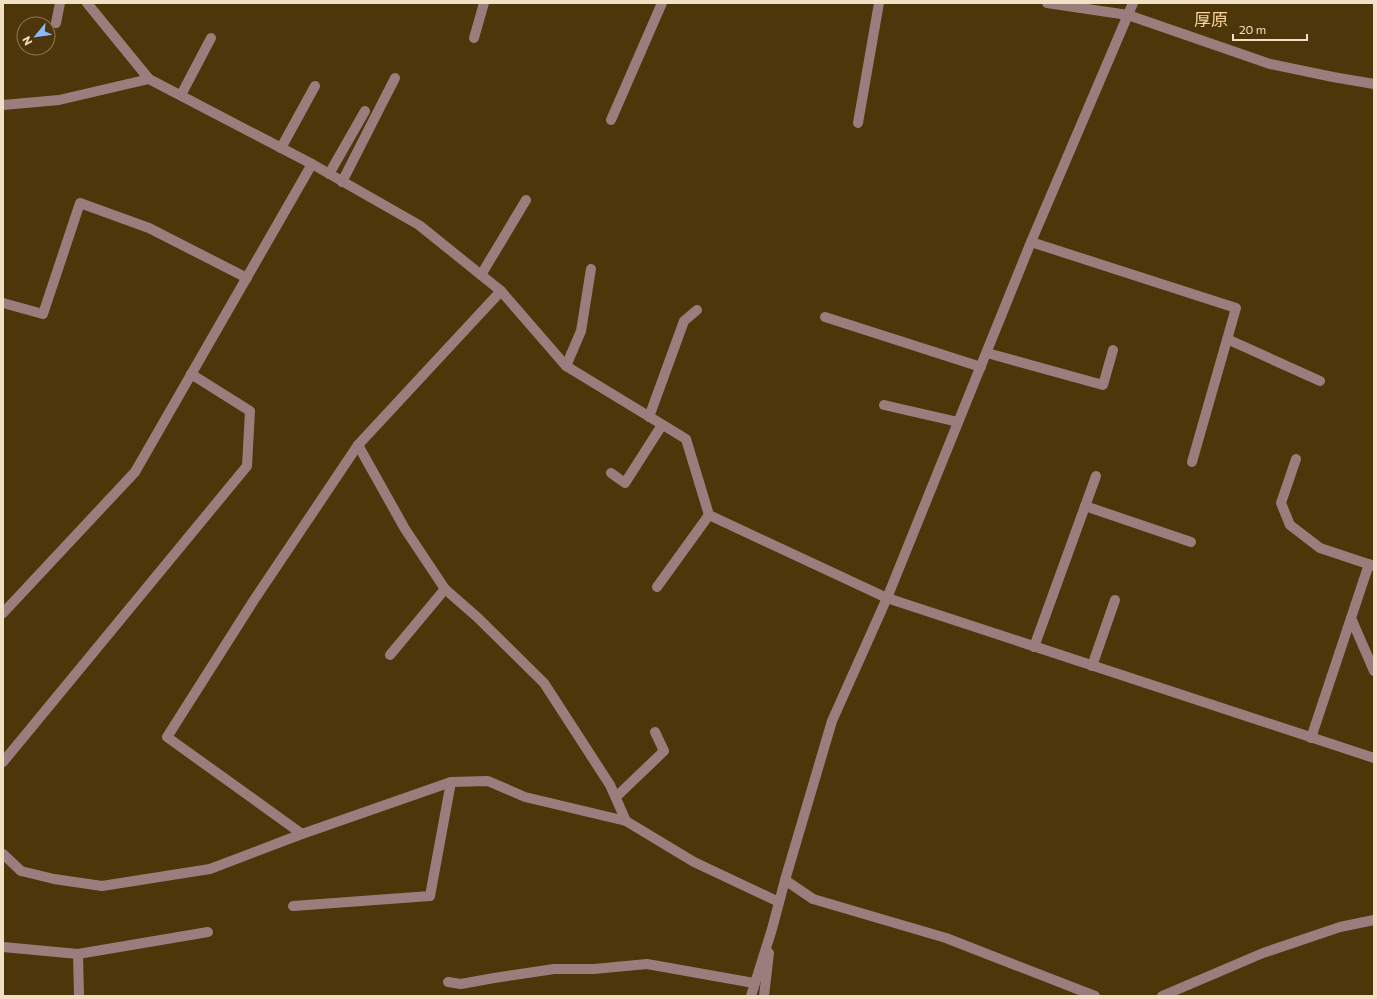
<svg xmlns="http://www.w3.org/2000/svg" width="1377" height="999" font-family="Commissioner,'Noto Sans JP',sans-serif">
	<rect width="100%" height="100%" fill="#4d360a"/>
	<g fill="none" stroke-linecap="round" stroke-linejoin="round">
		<!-- minor -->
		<g stroke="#9b7d7d" stroke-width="10">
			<polyline points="87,3 149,79 312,164 419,225 501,291 566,366 686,439 709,515 887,598 1374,758"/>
			<polyline points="1047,3 1128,15 1270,64 1333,77 1374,84"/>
			<polyline points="56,23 60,3"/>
			<polyline points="474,38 484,3"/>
			<polyline points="181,95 211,38"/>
			<polyline points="3,105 59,100 149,79"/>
			<polyline points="611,120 662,3"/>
			<polyline points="858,123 879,3"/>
			<polyline points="281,148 315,86"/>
			<polyline points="329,174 365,111"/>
			<polyline points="342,182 395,78"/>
			<polyline points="1031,242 1236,308 1192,462"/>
			<polyline points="481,275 526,200"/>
			<polyline points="3,303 43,314 80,203 149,228 247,278"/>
			<polyline points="825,317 981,367"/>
			<polyline points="1227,339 1320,381"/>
			<polyline points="987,353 1103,385 1113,350"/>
			<polyline points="566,366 581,331 591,269"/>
			<polyline points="884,405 958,422"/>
			<polyline points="649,417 684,321 697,310"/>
			<polyline points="358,445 405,529 445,589 477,617 544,683 610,785 626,821"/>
			<polyline points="1296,459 1281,503 1290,525 1320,548 1374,566"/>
			<polyline points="611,473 625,483 662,425"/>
			<polyline points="1085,506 1191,542"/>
			<polyline points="657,587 709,515"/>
			<polyline points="3,613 135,472 312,164"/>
			<polyline points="1351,618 1374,671"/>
			<polyline points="1034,647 1096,476"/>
			<polyline points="390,655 445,589"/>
			<polyline points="1092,666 1115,600"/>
			<polyline points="1311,738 1369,564"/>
			<polyline points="3,762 247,466 250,411 191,374"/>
			<polyline points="616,797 664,751 655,732"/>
			<polyline points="302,834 167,737 254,600 358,445 501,291"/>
			<polyline points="3,854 21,871 54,879 102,886 210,869 302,834 451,782 488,781 525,797 626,821 694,862 779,902"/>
			<polyline points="785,880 813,899 946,938 1095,996"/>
			<polyline points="293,906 430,896 451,782"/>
			<polyline points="3,947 78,954"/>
			<polyline points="448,982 461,984 494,978 554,969 594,969 647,964 754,983"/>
			<polyline points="79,996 78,954 208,932"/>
			<polyline points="751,996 772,929 785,880 832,721 887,598 1031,242 1133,3"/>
			<polyline points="764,996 769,953"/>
			<polyline points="1162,996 1263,953 1340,927 1374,920"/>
		</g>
	</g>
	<g text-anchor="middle" stroke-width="3.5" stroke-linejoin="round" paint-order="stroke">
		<!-- quarter labels -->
		<g font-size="17" fill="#fad69e" stroke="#4d360a">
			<text x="1211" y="26">厚原</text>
		</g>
	</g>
	<!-- border -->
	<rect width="1377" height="999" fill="none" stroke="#f2e0c5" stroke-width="8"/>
	<!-- north arrow -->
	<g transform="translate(36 36) rotate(241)"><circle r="19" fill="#4d360a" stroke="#8f7a55"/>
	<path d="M0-3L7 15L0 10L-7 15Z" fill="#8cb9fc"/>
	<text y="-6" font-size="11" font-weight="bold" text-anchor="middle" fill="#f2e0c5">N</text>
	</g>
	<!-- scale -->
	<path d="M1233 34v6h74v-6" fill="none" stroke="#f2e0c5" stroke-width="2"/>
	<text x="1239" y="34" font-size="12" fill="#f2e0c5" stroke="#4d360a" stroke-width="3" paint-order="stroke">20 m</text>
</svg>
